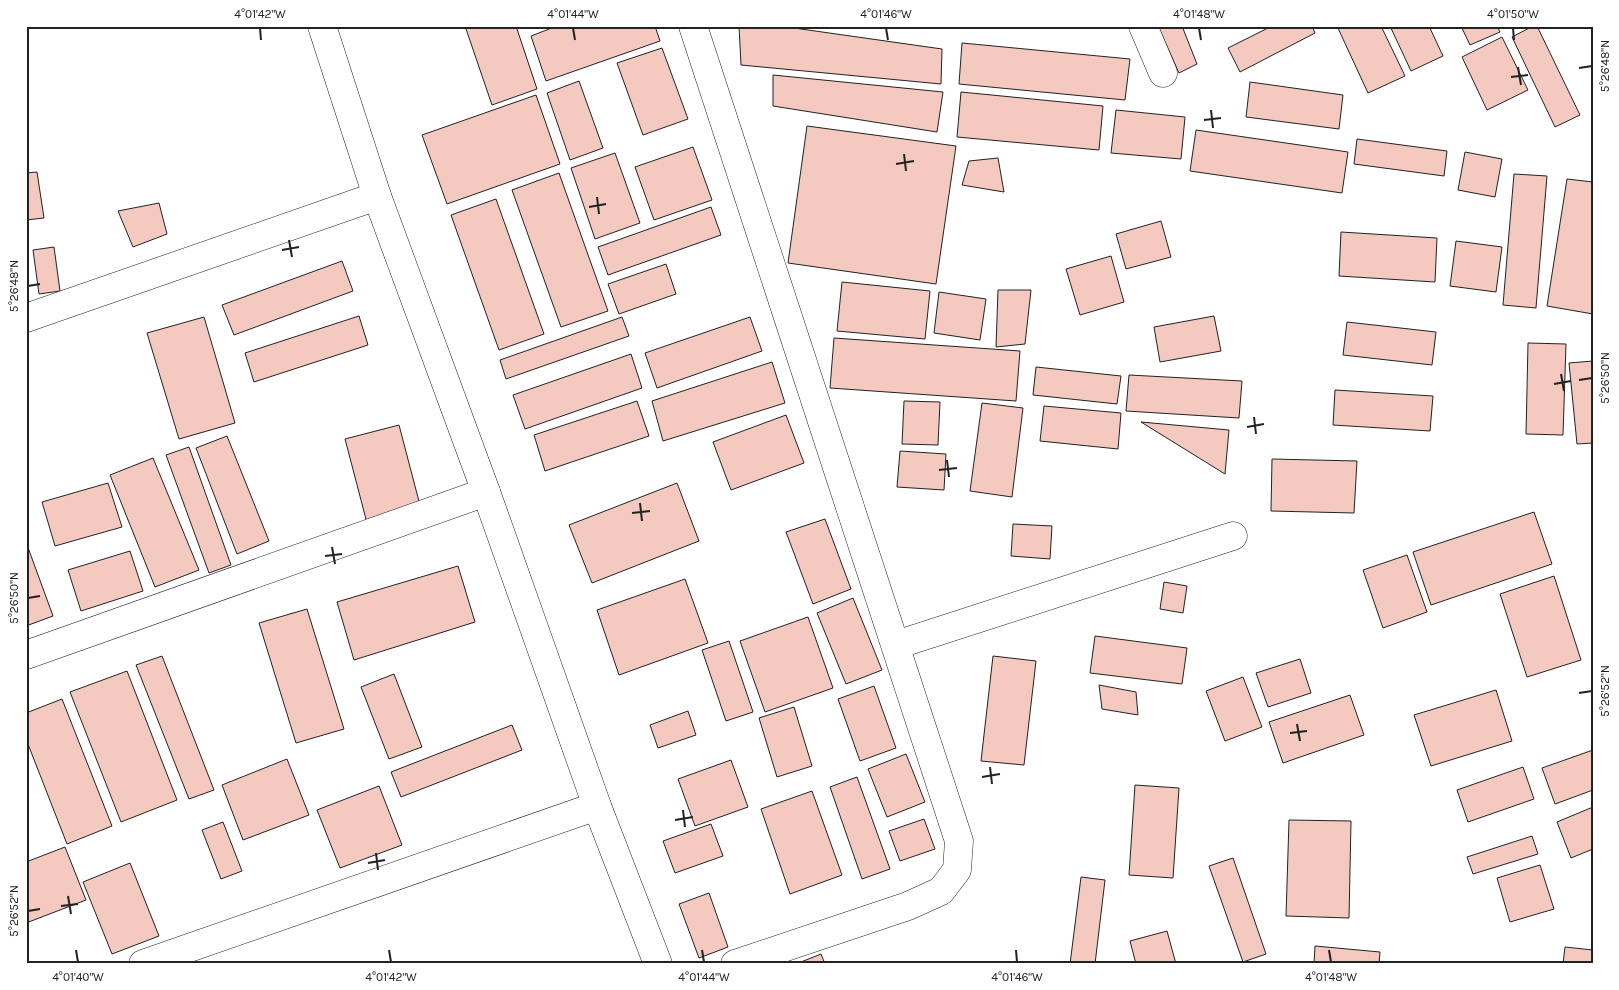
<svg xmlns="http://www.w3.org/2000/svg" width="1619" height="990" font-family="Karla,sans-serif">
	<rect width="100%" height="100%" fill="#fff"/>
	<!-- building -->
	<g fill="#f3c9c0" stroke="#222">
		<polygon points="465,26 516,26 537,89 492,105"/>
		<polygon points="557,26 655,26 660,41 546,81 531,36"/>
		<polygon points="739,26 780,26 942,49 941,84 741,65"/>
		<polygon points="1158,26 1182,26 1197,64 1179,73"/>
		<polygon points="1272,26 1312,26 1315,33 1240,72 1228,48"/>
		<polygon points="1337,26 1381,26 1405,76 1368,93"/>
		<polygon points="1390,26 1429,26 1443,56 1411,71"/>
		<polygon points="1461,26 1497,26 1500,32 1470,45"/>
		<polygon points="1533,26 1537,26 1580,115 1555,127 1512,37"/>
		<polygon points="1502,37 1528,90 1487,110 1462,57"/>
		<polygon points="962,43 1130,59 1125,100 959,84"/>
		<polygon points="662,48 688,119 643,135 617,63"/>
		<polygon points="773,75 943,92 937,132 773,106"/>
		<polygon points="579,81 603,148 570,160 547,93"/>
		<polygon points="1250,82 1343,95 1339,129 1246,117"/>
		<polygon points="961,92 1103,106 1099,150 957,137"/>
		<polygon points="536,95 560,164 447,204 422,135"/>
		<polygon points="1116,110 1185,117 1181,159 1111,153"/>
		<polygon points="807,126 956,146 936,284 788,263"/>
		<polygon points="1196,130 1348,152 1342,193 1190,171"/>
		<polygon points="1357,139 1447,151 1444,176 1354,164"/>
		<polygon points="693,147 712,200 654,220 635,167"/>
		<polygon points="1465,152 1502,159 1495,197 1458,190"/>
		<polygon points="615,153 640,223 595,239 571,168"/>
		<polygon points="998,158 1004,192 962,185 969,161"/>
		<polygon points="37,172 44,218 26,220 26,173"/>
		<polygon points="559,173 608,311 561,327 512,190"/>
		<polygon points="1514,174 1547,176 1536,308 1503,305"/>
		<polygon points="1567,179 1593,182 1593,314 1547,306"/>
		<polygon points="496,199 544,334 499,350 451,215"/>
		<polygon points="159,203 167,234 133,247 118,211"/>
		<polygon points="711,207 721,235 608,275 598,247"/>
		<polygon points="1161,221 1171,257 1126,269 1116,234"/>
		<polygon points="1341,232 1437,238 1435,282 1339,276"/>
		<polygon points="1456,241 1502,247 1496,292 1450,286"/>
		<polygon points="54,247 60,291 39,294 33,250"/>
		<polygon points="1111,256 1124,302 1080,315 1066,269"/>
		<polygon points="342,261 353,291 234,335 222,305"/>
		<polygon points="666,264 676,294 619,314 608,284"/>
		<polygon points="842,282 930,291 925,339 837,331"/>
		<polygon points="998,290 1031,290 1025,344 996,347"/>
		<polygon points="939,292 986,299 980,340 934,333"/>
		<polygon points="359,316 368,345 254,382 245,353"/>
		<polygon points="1214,316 1221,351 1160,362 1154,327"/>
		<polygon points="204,317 235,423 179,439 147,333"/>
		<polygon points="622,317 629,336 506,379 500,360"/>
		<polygon points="750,317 762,351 657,388 645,353"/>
		<polygon points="1347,322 1436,332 1432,365 1343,355"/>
		<polygon points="834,338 1020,351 1016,401 830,388"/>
		<polygon points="1528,343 1566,344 1563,435 1526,434"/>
		<polygon points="631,354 642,388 525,429 513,395"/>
		<polygon points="1593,361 1593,443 1577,444 1569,363"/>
		<polygon points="772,362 785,403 663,441 652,401"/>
		<polygon points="1036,367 1121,376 1117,404 1033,395"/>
		<polygon points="1129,375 1242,381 1239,418 1126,411"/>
		<polygon points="1335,390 1433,396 1430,431 1333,425"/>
		<polygon points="637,401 649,436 545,471 534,435"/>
		<polygon points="904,401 940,402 938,445 902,444"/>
		<polygon points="982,403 1023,408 1012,497 970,491"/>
		<polygon points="1044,406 1121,413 1118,449 1040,441"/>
		<polygon points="786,415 804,463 731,490 713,442"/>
		<polygon points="1141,422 1229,430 1225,474"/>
		<polygon points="399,425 421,509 367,523 345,439"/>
		<polygon points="227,436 269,541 237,554 196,448"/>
		<polygon points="189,447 231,565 209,573 166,455"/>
		<polygon points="900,451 946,454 944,490 897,487"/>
		<polygon points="153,458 199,570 155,587 110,475"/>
		<polygon points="1272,459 1357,461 1354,513 1271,511"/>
		<polygon points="108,483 122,527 55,546 42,502"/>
		<polygon points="677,483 699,541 592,583 569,525"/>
		<polygon points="1534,512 1552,564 1431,605 1413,552"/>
		<polygon points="825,519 851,589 813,604 786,532"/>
		<polygon points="1013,524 1052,526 1050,559 1011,556"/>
		<polygon points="26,542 53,616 26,626"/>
		<polygon points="130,551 143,591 81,611 68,570"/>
		<polygon points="1407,555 1427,612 1383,628 1363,570"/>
		<polygon points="458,566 475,622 354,660 337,602"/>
		<polygon points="1554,576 1581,660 1527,677 1500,594"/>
		<polygon points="685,579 708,643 619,675 597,610"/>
		<polygon points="1164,582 1187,586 1183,613 1160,609"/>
		<polygon points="853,598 882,670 846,684 817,613"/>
		<polygon points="307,609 344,729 296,743 259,623"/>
		<polygon points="808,617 833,688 765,712 740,641"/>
		<polygon points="1095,636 1187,648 1182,684 1090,673"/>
		<polygon points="729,641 753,712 726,721 702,650"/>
		<polygon points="162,656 214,790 189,799 136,665"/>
		<polygon points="993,656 1036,661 1024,765 981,761"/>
		<polygon points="1300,659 1311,693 1268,707 1256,673"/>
		<polygon points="127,671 177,800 121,822 70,692"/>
		<polygon points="394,674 422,747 389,759 361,687"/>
		<polygon points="1243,677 1262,727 1225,741 1206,691"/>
		<polygon points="1099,685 1136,692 1138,715 1102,709"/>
		<polygon points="874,686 896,748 860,761 838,699"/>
		<polygon points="1496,690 1512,741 1431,766 1414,715"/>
		<polygon points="1350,695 1364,735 1283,763 1269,722"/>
		<polygon points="62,699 112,826 67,844 26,739 26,713"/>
		<polygon points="794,707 812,766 777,777 759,718"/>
		<polygon points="688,711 696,735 658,748 650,725"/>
		<polygon points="512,725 522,750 401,797 391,772"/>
		<polygon points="1593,750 1593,790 1555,804 1542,768"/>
		<polygon points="906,754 925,802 887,817 868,769"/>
		<polygon points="287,759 309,815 243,840 222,785"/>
		<polygon points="731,760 748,807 695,826 678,779"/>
		<polygon points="1523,767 1534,799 1468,822 1457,790"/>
		<polygon points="857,777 890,869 862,879 830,787"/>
		<polygon points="1135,785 1179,788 1173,878 1129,875"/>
		<polygon points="379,786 402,845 340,868 317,810"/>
		<polygon points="812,791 842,875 790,894 761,809"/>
		<polygon points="1593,807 1593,849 1571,858 1557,822"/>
		<polygon points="924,819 935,849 900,861 889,831"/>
		<polygon points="1289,820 1351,821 1349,918 1286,916"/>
		<polygon points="223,822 242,871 221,879 202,830"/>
		<polygon points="711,824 723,856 675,873 663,841"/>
		<polygon points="1532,836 1538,854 1473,874 1467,857"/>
		<polygon points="65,847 86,900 26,923 26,862"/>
		<polygon points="1233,858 1266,954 1243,962 1209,866"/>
		<polygon points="130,863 159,936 112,954 83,882"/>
		<polygon points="1540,865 1554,909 1510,922 1497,878"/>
		<polygon points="1081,877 1105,880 1095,964 1070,964"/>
		<polygon points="709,893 728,947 699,958 679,904"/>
		<polygon points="1167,931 1176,964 1136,964 1130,941"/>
		<polygon points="1315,946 1380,952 1379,964 1314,964"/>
		<polygon points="1565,947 1593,950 1593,964 1563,964"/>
		<polygon points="821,954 825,964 796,964"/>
	</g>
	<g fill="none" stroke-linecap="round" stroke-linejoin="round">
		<!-- minor casing -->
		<g stroke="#222" stroke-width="29">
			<g id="minor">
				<polyline points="322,26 377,196 486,492 597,806 658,964"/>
				<polyline points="693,26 959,841 957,870 941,891 908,906 735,964"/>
				<polyline points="1143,26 1163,73"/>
				<polyline points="26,318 377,196"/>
				<polyline points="896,645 1233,536"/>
				<polyline points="26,655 486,492"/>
				<polyline points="143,964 597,806"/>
			</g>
		</g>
		<!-- minor -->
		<use href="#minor" stroke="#fff" stroke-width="28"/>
	</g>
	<!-- ticks -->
	<path fill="none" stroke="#222" stroke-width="2" d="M260,28L261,40M573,28L575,40M886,28L888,40M1199,28L1201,40M1513,28L1514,40M1518,67L1521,85M1579,68L1592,66M1511,77L1528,75M1211,110L1213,128M1204,120L1221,118M904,154L906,171M896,164L914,161M597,197L599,214M589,207L606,204M289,240L292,257M282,250L299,247M28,286L40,284M1561,374L1564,391M1579,380L1592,378M1554,384L1571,381M1254,417L1256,434M1247,427L1264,424M947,460L949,477M939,470L957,468M640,503L642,521M632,513L650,511M332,547L335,564M325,556L342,554M28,598L40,596M1579,693L1592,691M1297,724L1300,741M1290,733L1307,731M990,767L992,784M982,777L1000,774M683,810L685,827M675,820L693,817M376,853L378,870M368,863L385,860M68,896L71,914M61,906L78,904M28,911L40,909M76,950L78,962M389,950L391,962M702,950L704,962M1016,950L1017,962M1329,950L1331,962"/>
	<!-- border -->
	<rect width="1619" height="990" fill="none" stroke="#ffffff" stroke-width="55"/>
	<rect x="28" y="28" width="1564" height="934" fill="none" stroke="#222" stroke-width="2"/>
	<g font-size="12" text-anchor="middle" fill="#222">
		<text x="260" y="18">4°01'42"W</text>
		<text x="573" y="18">4°01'44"W</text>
		<text x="886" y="18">4°01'46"W</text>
		<text x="1199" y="18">4°01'48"W</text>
		<text x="1513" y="18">4°01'50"W</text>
		<text transform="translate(1605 66) rotate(-90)" y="4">5°26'48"N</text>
		<text transform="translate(14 286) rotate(-90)" y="4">5°26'48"N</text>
		<text transform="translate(1605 378) rotate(-90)" y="4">5°26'50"N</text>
		<text transform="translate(14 598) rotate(-90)" y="4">5°26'50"N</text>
		<text transform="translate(1605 691) rotate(-90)" y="4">5°26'52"N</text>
		<text transform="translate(14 911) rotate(-90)" y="4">5°26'52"N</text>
		<text x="78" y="981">4°01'40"W</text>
		<text x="391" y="981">4°01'42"W</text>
		<text x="704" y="981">4°01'44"W</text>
		<text x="1017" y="981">4°01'46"W</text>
		<text x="1331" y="981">4°01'48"W</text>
	</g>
</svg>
